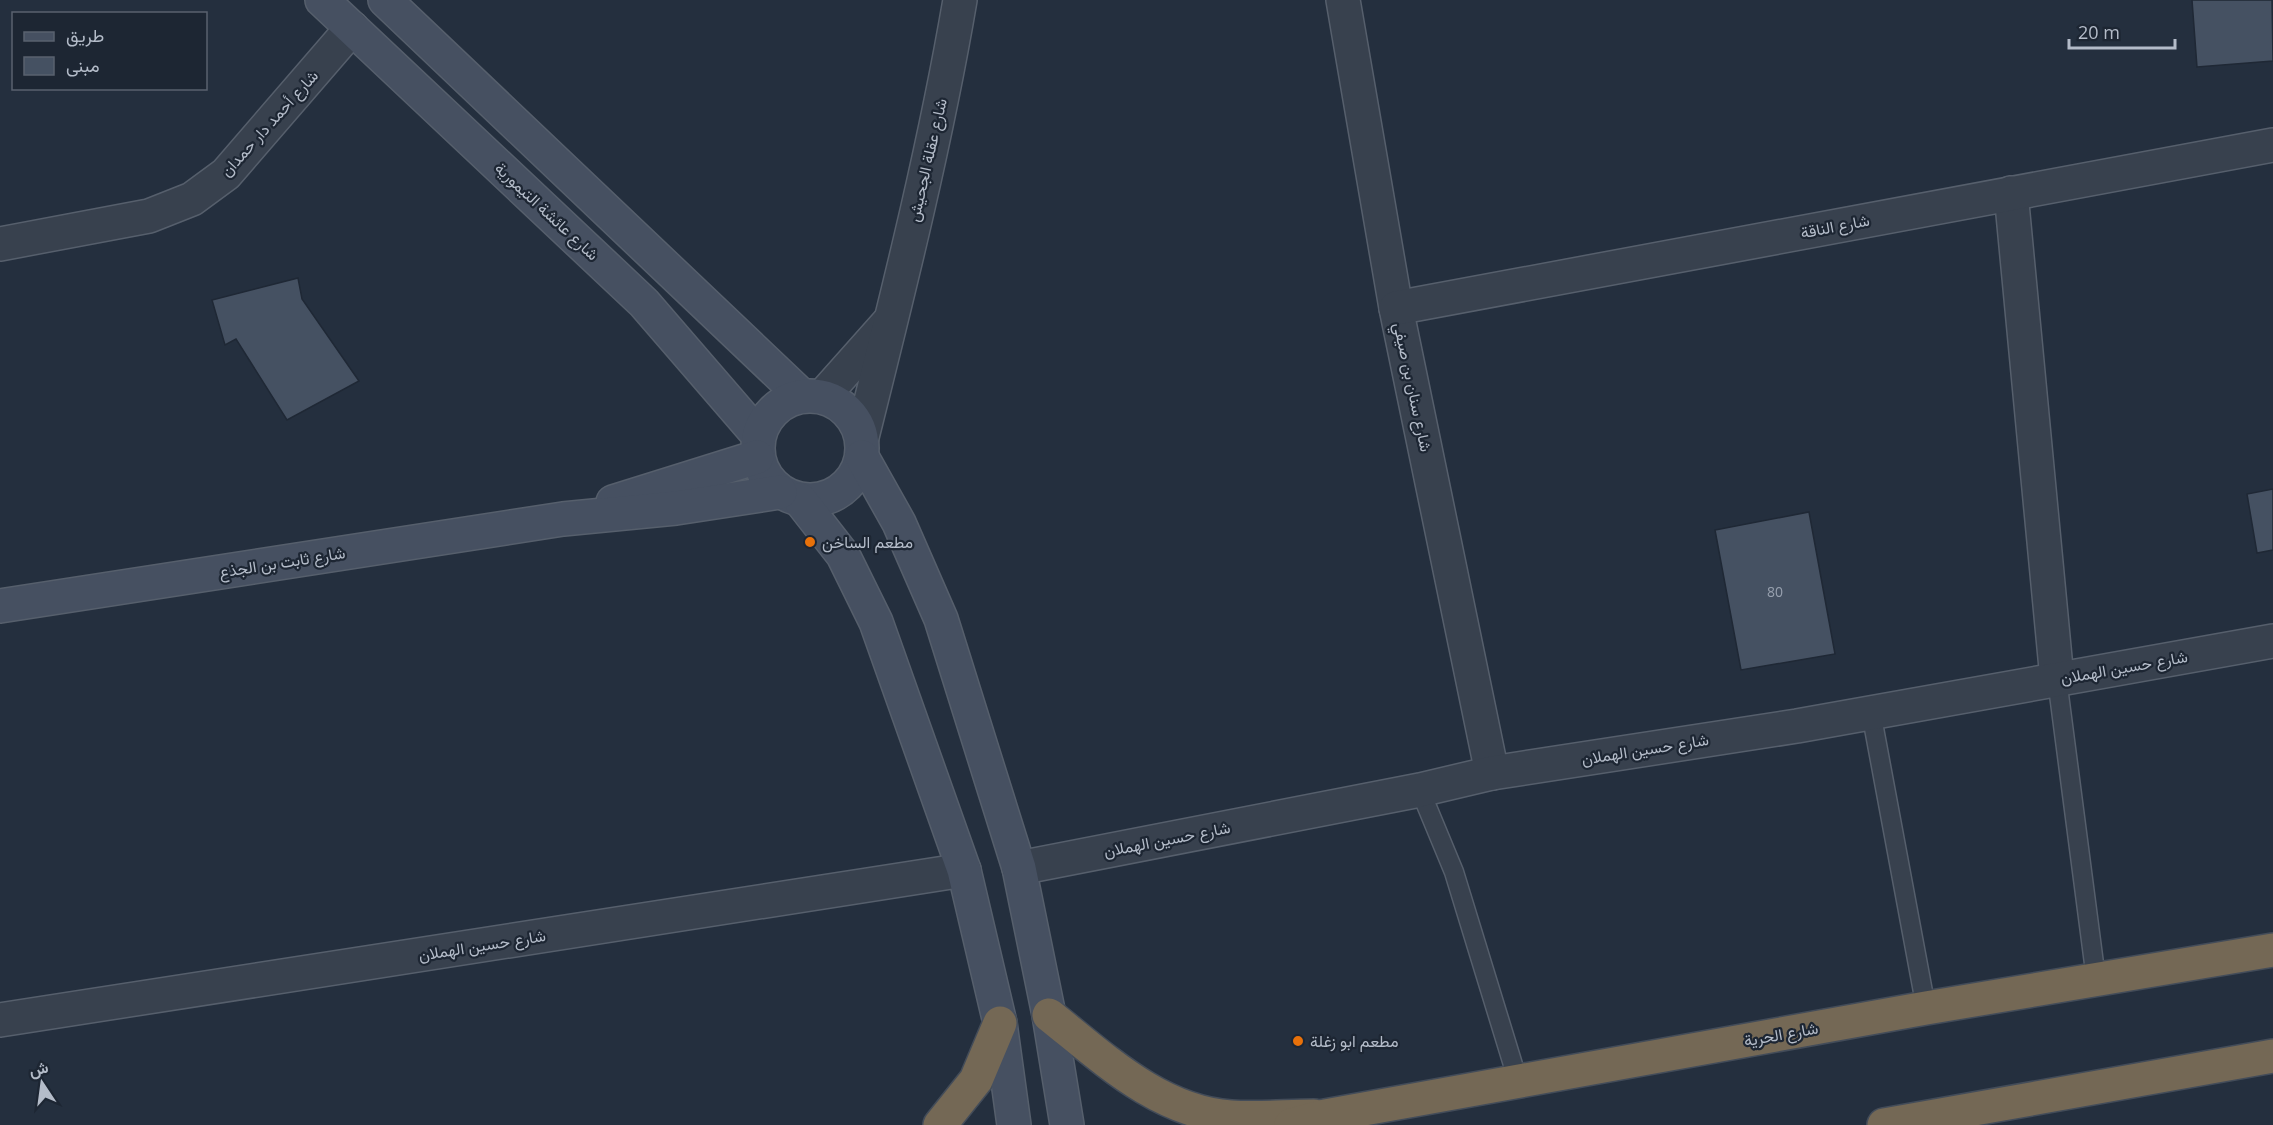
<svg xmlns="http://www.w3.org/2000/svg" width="2273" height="1125" font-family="'Open Sans',Vazirmatn,sans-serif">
	<rect width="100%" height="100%" fill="#242f3e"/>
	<!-- building -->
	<g fill="#455162" stroke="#1f2835" stroke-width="1.5">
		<polygon points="2192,0 2272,0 2273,61 2197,67"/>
		<polygon points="298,278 302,299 359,381 287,420 236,339 225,345 212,300"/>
		<polygon points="2273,489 2273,550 2257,553 2247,494"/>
		<polygon points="1809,512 1835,654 1741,670 1715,530"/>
	</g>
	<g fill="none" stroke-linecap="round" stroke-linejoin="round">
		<!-- lane casing -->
		<g stroke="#565f6c" stroke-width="21">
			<g id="lane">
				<polyline points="2057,679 2096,979"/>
				<polyline points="1871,712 1926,1008"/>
				<polyline points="1420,790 1454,872 1518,1081"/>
			</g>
		</g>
		<!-- street casing -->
		<g stroke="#565f6c" stroke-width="36">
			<g id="street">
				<polyline points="1343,0 1396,308 1492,773"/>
				<polyline points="2011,193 2057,679"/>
				<polyline points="0,244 149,216 192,199 226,174 352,28"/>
				<polyline points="1396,308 2273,145"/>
				<polyline points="823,396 888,323"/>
				<path d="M862,437C898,293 935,147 960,0"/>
				<polyline points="1019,868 1420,790 1492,773 1797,726 2273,641"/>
				<polyline points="0,1020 964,870"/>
			</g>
		</g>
		<!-- secondary casing -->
		<g stroke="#565f6c" stroke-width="36">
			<g id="secondary">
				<polyline points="322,0 644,303 758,435"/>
				<polyline points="385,0 801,395"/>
				<circle cx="810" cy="448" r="52"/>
				<polyline points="862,457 899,523 941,619 1019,868 1049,1015 1067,1125"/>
				<polyline points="800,500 843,555 876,622 964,870 1000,1023 1014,1125"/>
				<polyline points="613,502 757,457"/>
				<polyline points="0,606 563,519 676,508 780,492"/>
			</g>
		</g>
		<!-- highway casing -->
		<g stroke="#434c59" stroke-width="36">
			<g id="highway">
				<path d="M1049,1015C1103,1058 1159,1112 1231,1117C1259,1119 1287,1116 1314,1116"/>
				<polyline points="940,1125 976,1080 1000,1023"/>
				<polyline points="1291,1125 1325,1116 1926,1008 2273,950"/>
				<polyline points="1884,1125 2273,1056"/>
			</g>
		</g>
		<!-- lane -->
		<use href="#lane" stroke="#38414e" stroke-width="18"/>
		<!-- street -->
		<use href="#street" stroke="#38414e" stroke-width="33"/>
		<!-- secondary -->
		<use href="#secondary" stroke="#465061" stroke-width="33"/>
		<!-- highway -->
		<use href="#highway" stroke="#746855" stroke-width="33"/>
	</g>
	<!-- markers -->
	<g fill="#e8710a" stroke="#1d2633" stroke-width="2">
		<circle cx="810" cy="542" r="6"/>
		<circle cx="1298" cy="1041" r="6"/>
	</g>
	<g text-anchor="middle" stroke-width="4.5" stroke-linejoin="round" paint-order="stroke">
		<!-- number labels -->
		<g font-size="14" fill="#98a1af">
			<text x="1775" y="597">80</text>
		</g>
		<!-- street labels -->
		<g font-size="16" fill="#b4bcc9" stroke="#1d2633">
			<text transform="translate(269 123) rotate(-48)" y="6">شارع أحمد دار حمدان</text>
			<text transform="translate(927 160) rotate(-77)" y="6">شارع عقلة الجحيش</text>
			<text transform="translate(547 211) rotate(43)" y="6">شارع عائشة التيمورية</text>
			<text transform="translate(1835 226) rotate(-11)" y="6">شارع الناقة</text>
			<text transform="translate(1413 387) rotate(78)" y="6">شارع سنان بن صيفي</text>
			<text transform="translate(282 562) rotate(-9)" y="6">شارع ثابت بن الجذع</text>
			<text transform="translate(2124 667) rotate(-10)" y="6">شارع حسين الهملان</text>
			<text transform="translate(1645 749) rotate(-9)" y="6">شارع حسين الهملان</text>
			<text transform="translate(1167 839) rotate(-11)" y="6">شارع حسين الهملان</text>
			<text transform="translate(482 945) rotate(-9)" y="6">شارع حسين الهملان</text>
			<text transform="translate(1781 1034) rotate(-10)" y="6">شارع الحرية</text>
		</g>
		<!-- poi labels -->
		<g font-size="16" fill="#b4bcc9" stroke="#1d2633" text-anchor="start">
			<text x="822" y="548">مطعم الساخن</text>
			<text x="1310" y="1047">مطعم ابو زغلة</text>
		</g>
	</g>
	<!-- legend -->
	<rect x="12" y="12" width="195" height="78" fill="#1d2633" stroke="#59626f" stroke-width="1.5"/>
	<rect x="24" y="32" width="30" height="9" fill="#465061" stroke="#59626f" stroke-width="1.5"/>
	<text x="66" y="42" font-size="18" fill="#b4bcc9">طريق</text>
	<rect x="24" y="57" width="30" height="18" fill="#455162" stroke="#59626f" stroke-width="1.5"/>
	<text x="66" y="72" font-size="18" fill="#b4bcc9">مبنى</text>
	<!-- north arrow -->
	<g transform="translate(42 1083) rotate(347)" stroke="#1d2633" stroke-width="4.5" paint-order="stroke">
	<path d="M0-4.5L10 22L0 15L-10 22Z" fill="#b4bcc9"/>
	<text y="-9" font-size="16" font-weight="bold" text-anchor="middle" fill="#b4bcc9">ش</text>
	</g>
	<!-- scale -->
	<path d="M2069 39v9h106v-9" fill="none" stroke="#b4bcc9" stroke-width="3"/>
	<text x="2078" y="39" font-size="18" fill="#b4bcc9" stroke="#1d2633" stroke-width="4.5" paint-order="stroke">20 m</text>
</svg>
